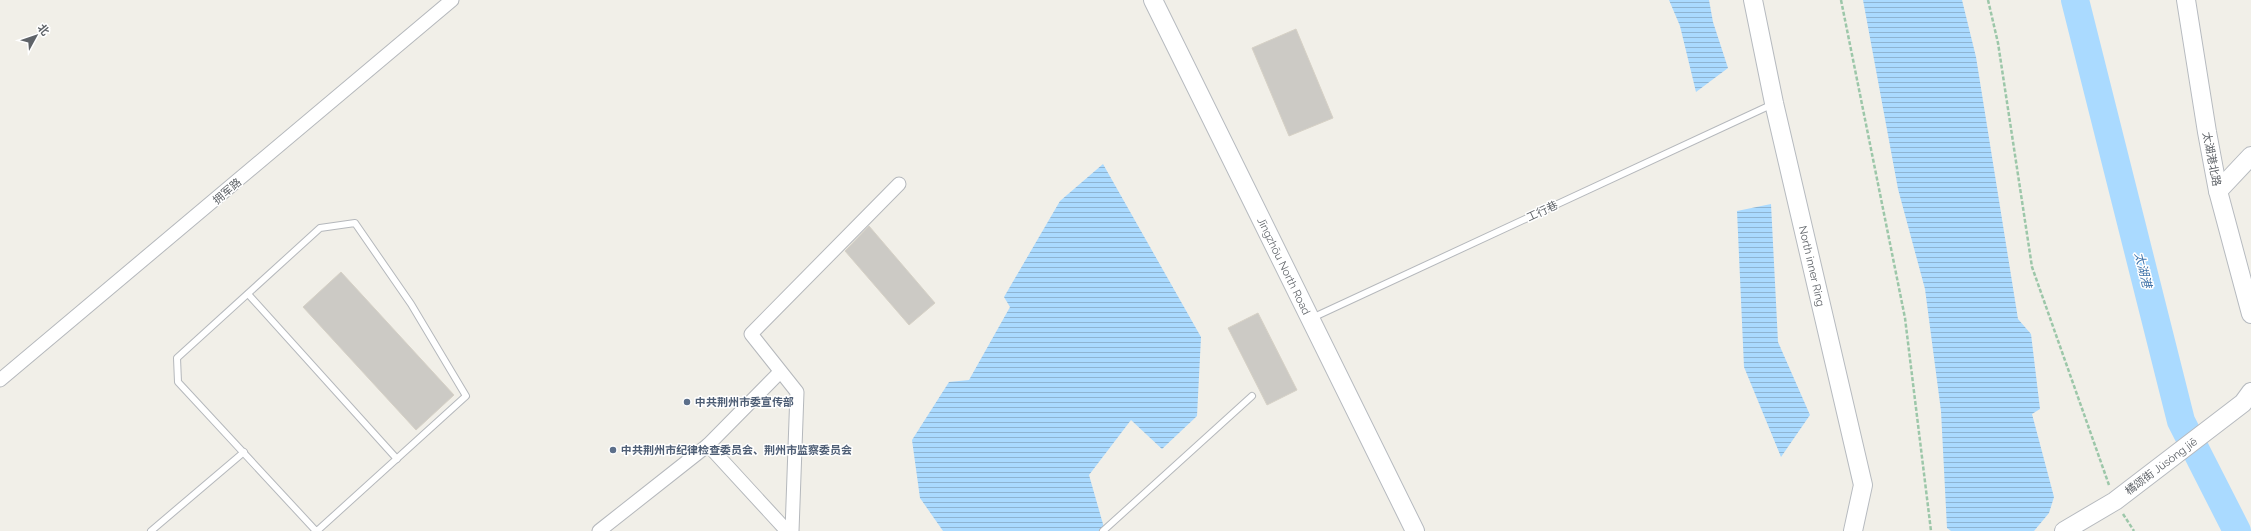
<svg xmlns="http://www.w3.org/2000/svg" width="2251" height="531" font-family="Raleway,'Noto Sans SC',sans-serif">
	<defs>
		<pattern id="water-rules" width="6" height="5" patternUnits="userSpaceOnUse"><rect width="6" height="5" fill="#aadaff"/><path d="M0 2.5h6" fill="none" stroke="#8eb4d2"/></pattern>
	</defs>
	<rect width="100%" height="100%" fill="#f1efe8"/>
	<!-- water -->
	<g fill="url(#water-rules)">
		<polygon points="1669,0 1709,0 1713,22 1728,68 1696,92 1680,26"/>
		<polygon points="1863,0 1962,0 1976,57 2018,319 2031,334 2040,409 2032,414 2054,497 2049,513 2034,531 1951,531 1947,528 1941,411 1925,289 1898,189"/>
		<polygon points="1103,164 1201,337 1197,416 1162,449 1131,420 1089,475 1105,531 943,531 920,498 912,440 949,382 969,380 1010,307 1004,297 1060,201"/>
		<polygon points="1771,204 1778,342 1810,415 1781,457 1744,367 1737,211"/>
	</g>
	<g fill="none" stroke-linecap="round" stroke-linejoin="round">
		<!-- river -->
		<polyline stroke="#aadaff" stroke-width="28" points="2075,0 2181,421 2237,531"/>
	</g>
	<!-- building -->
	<g fill="#cccac5" stroke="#d6d1c6">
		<polygon points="1296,29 1333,118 1289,136 1252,48"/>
		<polygon points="869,226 935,303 909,325 845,251"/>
		<polygon points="341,272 454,395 416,430 303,307"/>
		<polygon points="1258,313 1297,390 1267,405 1228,328"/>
	</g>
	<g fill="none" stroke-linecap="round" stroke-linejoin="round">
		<!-- lane casing -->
		<g stroke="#b5b8bc" stroke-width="8">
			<g id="lane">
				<polyline points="248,294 397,459"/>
				<polyline points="1312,318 1773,104"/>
				<polyline points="151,531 244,452"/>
				<polyline points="316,531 178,382 177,358 320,228 355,223 411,304 466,396 317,531"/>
				<polyline points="1103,531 1252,396"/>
			</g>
		</g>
		<!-- street casing -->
		<g stroke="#b5b8bc" stroke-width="15">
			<g id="street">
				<polyline points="0,380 452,0"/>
				<polyline points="708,445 780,372"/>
				<polyline points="599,531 708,445 787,531"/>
				<polyline points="792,531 797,392 751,334 899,184"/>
			</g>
		</g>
		<!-- secondary casing -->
		<g stroke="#b6babf" stroke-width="20">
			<g id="secondary">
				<polyline points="1153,0 1415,531"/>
				<polyline points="1753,0 1774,103 1863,485 1853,531"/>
				<polyline points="2186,0 2207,132 2218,191 2251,314"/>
				<polyline points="2218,191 2251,156"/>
				<polyline points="2064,531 2115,501 2243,403 2251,392"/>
			</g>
		</g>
		<!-- path -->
		<g stroke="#9cc7a9" stroke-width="2.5" stroke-dasharray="4 2" stroke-linecap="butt">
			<polyline points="1841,0 1905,318 1931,531"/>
			<polyline points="1988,0 1998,43 2032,267 2109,485"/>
			<polyline points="2123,514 2134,531"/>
		</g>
		<!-- lane -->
		<use href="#lane" stroke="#fff" stroke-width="6"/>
		<!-- street -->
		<use href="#street" stroke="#fff" stroke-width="13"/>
		<!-- secondary -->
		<use href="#secondary" stroke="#fff" stroke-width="18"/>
	</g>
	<!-- markers -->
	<g fill="#5c6f8a" stroke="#fff" stroke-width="1.5">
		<circle cx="687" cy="402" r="4"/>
		<circle cx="613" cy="450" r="4"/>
	</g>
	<g text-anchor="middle" stroke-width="3" stroke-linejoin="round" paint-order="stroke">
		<!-- street labels -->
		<g font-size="11" fill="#5f6368" stroke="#fff">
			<text transform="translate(2212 159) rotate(79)" y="4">太湖港北路</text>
			<text transform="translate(227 191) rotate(-40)" y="4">拥军路</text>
			<text transform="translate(1542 211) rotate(-25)" y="4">工行巷</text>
			<text transform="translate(1284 266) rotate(64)" y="4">Jīngzhōu North Road</text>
			<text transform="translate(1812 266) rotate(77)" y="4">North inner Ring</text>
			<text transform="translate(2161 466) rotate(-37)" y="4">橘颂街 Júsòng jiē</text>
		</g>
		<!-- service labels -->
		<g font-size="11" font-weight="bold" fill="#4e5e75" stroke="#fff" text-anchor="start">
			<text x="695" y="406">中共荆州市委宣传部</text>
			<text x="621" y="454">中共荆州市纪律检查委员会、荆州市监察委员会</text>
		</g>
		<!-- water labels -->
		<g font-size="12" font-style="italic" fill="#4174aa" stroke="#fff">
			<text transform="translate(2143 270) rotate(76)" y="4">太湖港</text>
		</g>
	</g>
	<!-- north arrow -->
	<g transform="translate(36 36) rotate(50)" stroke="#ffffff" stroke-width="3" paint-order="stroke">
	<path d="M0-3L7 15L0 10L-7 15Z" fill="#5f6368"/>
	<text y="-6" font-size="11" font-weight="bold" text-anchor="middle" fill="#5f6368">北</text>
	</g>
</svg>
